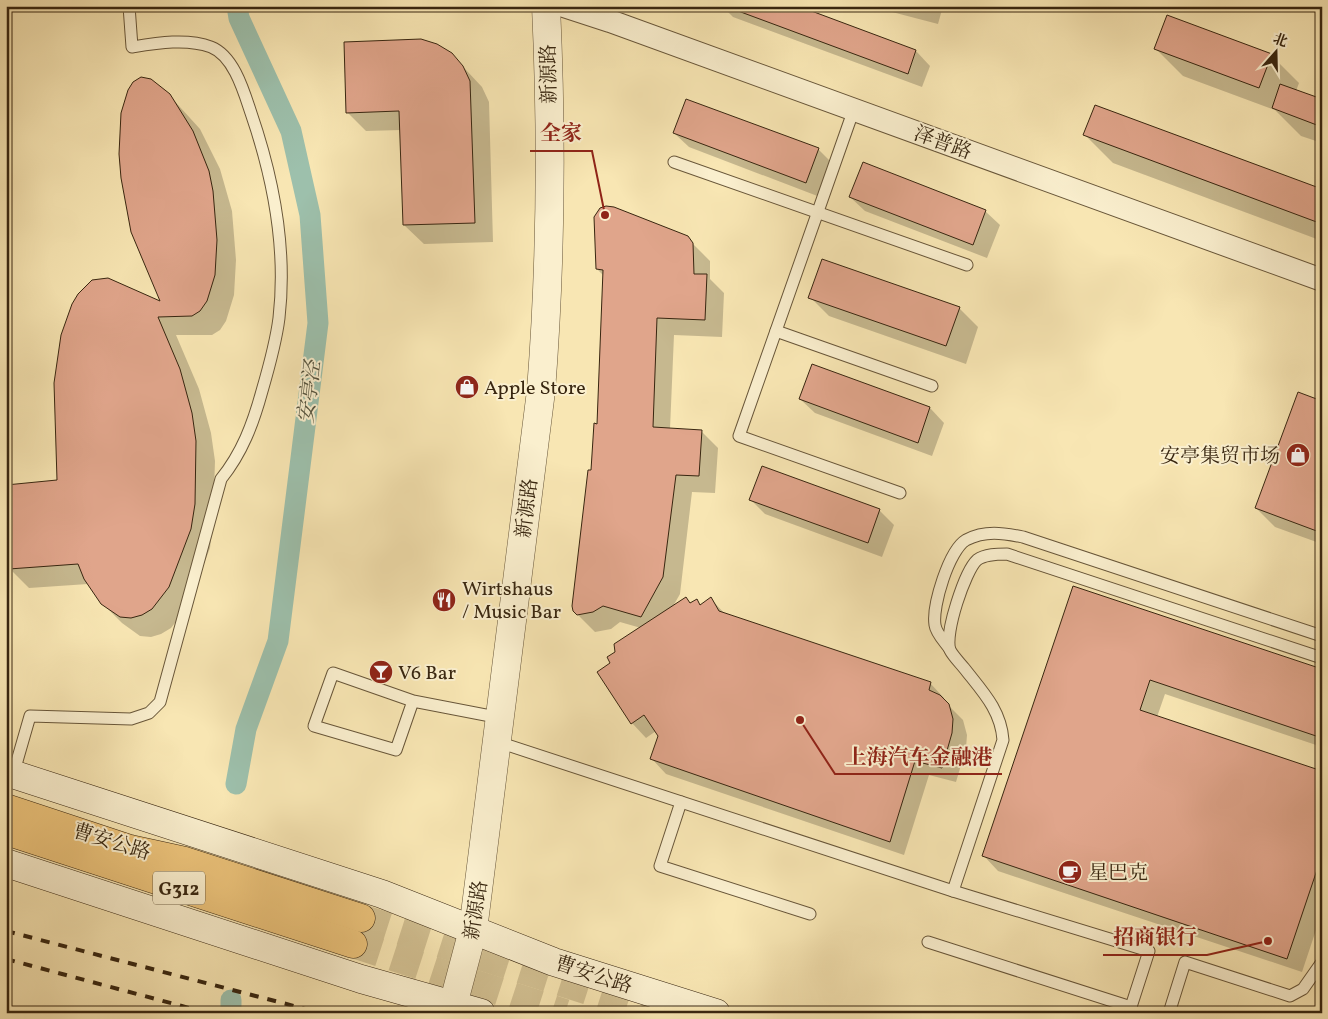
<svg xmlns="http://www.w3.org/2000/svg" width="1328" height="1019" font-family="Vollkorn,'Noto Serif SC',serif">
	<rect width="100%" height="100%" fill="#f8e6b3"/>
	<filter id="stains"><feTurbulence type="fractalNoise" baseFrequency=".004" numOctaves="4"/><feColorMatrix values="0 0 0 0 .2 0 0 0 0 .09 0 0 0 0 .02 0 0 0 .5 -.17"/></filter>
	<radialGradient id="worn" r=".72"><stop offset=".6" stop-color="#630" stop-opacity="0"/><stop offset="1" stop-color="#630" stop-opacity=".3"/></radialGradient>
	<!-- shadow -->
	<g fill="#0003">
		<polygon points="722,6 795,6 916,51 930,66 922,87 733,17"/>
		<polygon points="869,6 943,6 938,24"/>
		<polygon points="1156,49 1271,55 1299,83 1296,91 1322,100 1322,143 1301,136 1275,110 1183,76"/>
		<polygon points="451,54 482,87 489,102 493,242 424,244 404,225 401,130 366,131 347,112"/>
		<polygon points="169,95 200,129 220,169 232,211 236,260 234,295 226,321 220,330 212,335 176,335 199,389 211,433 215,461 213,523 210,548 188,606 171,628 161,634 151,637 140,636 122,623 102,603 88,584 29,588 10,569 58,481 162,304"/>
		<polygon points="674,133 818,149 833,164 820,197 689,147"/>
		<polygon points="1085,135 1322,191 1322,241 1113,163"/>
		<polygon points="850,197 985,211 1000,225 987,258 865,211"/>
		<polygon points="687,238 710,261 710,279 724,293 722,337 674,335 670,429 701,431 718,448 715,493 692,492 680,594 672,608 686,599 691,604 696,601 701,605 711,599 725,614 930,683 944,698 944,701 963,720 967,735 966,748 956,782 929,775 904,855 666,774 652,759 659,736 656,731 646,738 632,723 612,663 616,653 641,628 620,622 611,629 595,632 574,611 599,425 604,276 597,269"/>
		<polygon points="810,297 959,308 978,327 966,364 829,316"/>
		<polygon points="813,365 930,408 944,423 932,456 815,413 800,399"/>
		<polygon points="1322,402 1322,544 1275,527 1256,508"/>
		<polygon points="751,500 879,510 894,525 882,557 765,514"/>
		<polygon points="1074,587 1322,671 1322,747 1165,694 1157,717 1322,772 1322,912 1302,972 998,871 984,856"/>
	</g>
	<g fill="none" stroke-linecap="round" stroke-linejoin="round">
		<!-- canal -->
		<g stroke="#9dc0ac" stroke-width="21">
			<polyline points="236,784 246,729 278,641 318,323 310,215 291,131 239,18 237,6"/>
			<polyline points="231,1000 231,1013"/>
		</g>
	</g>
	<!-- building -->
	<g fill="#e0a58b" stroke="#382610">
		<polygon points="731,6 798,6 916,50 908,74 730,8"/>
		<polygon points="1167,15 1272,54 1259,88 1154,49"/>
		<polygon points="421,39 437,44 452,53 463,66 470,81 475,223 403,225 399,111 346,113 344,42"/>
		<polygon points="141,77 151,79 170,94 193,131 209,171 213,191 217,240 215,275 207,301 200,311 192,316 158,317 180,369 192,413 196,441 195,504 191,529 169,587 152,609 142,615 131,618 120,617 101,604 84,579 78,564 9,569 6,549 6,485 57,480 54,383 61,335 72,304 78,294 92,280 108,278 160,301 131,232 121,178 119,154 121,113 128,90 133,82"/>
		<polygon points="1280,84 1322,99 1322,127 1272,108"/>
		<polygon points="686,99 819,148 806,183 673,133"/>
		<polygon points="1095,105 1322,189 1322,224 1083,135"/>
		<polygon points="863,162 986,210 973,245 849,197"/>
		<polygon points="606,206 614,207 688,236 693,243 694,274 707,274 705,320 657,318 653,427 702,430 699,476 676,475 663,577 641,617 603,606 593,612 577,615 573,611 572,606 588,470 591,470 594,423 597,424 603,270 596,269 594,217 600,208"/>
		<polygon points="822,259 960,307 946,346 808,298"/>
		<polygon points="812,364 930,407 918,443 799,399"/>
		<polygon points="1298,392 1322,401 1322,533 1255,508"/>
		<polygon points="762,466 880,509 868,543 749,500"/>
		<polygon points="1073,586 1322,669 1322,738 1150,680 1140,710 1322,771 1322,855 1287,959 982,856"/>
		<polygon points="686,597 690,603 697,599 700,605 711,597 719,611 931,682 929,690 940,695 949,704 953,719 952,733 942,768 915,761 890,842 650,759 658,736 644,715 631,724 597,672 610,663 607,657 615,652 614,644"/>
	</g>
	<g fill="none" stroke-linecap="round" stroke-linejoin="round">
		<!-- trunk-tunnel -->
		<g stroke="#d2c092" stroke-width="28" stroke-dasharray="28 14" stroke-linecap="butt">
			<polyline points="361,918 657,1013"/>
			<polyline points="353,944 565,1013"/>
		</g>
		<!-- service casing -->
		<g stroke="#685639" stroke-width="13">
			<g id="service">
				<polyline points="854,109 739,436 900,493"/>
				<polyline points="674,162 967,265"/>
				<polyline points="776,331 932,386"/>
				<path d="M949,648C944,641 936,633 935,625C932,606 949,550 966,540C985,530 1003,533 1023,537L1322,636"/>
				<polyline points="413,701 396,750 314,726 333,673 413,701 501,718"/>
				<polyline points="498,742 953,891"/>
				<path d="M13,775L30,716L131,719L149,713L160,702L221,479C242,453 253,424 262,391C269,367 276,342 279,318C287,249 273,177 251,113C244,92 234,56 211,47C187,38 157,43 132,47L129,6"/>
				<polyline points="681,802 660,866 810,914"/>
				<polyline points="928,942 1131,1007"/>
				<path d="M1129,1013L1149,951L953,891L1003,740C1001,710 982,691 964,668C960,663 953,656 950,650C944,634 965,571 977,560C985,554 998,554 1007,554L1322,658"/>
				<polyline points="1169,1013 1185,962 1290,996 1303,989 1322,962"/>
			</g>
		</g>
		<!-- minor casing -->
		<g stroke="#685639" stroke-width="24">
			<polyline id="minor" points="564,6 610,21 1322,280"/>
		</g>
		<!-- tertiary casing -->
		<g stroke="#685639" stroke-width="29">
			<path id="tertiary" d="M453,1005L473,930L541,391C551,263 552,135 546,6"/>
		</g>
		<!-- secondary casing -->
		<g stroke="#382610" stroke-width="29">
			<g id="secondary">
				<polyline points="6,772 382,894 554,962 716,1013"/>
				<polyline points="6,863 361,979 481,1013"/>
			</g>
		</g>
		<!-- trunk casing -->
		<g stroke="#382610" stroke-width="29">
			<g id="trunk">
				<polyline points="6,808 130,849 185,861 361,918"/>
				<polyline points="6,831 353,944"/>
			</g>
		</g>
		<!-- service -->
		<use href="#service" stroke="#faefce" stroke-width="11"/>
		<!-- minor -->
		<use href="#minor" stroke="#faefce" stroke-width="22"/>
		<!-- tertiary -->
		<use href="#tertiary" stroke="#faefce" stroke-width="28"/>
		<!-- secondary -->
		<use href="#secondary" stroke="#faefce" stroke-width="28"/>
		<!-- trunk -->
		<use href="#trunk" stroke="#ecc37a" stroke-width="28"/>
		<!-- rail -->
		<g stroke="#382610" stroke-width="4" stroke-dasharray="9 9" stroke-linecap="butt">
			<polyline points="6,931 321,1013"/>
			<polyline points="6,959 208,1013"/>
		</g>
	</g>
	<!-- icons -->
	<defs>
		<g id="shop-disc" transform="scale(1.25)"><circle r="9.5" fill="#8f2418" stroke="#faefce"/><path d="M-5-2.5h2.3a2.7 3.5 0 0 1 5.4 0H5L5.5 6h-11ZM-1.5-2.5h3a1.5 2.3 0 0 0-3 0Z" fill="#fff"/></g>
		<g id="restaurant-disc" transform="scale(1.25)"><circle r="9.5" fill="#8f2418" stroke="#faefce"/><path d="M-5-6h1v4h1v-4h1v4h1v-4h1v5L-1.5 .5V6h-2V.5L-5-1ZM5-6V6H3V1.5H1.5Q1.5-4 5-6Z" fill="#fff"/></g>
		<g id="bar-disc" transform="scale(1.25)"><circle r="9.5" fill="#8f2418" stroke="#faefce"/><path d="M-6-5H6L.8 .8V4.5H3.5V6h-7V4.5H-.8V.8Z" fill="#fff"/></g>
		<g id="cafe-disc" transform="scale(1.25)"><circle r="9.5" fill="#8f2418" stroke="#faefce"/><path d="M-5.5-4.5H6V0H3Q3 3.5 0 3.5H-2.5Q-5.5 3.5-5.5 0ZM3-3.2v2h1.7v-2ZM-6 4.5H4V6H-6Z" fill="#fff"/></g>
	</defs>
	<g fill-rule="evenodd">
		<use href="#shop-disc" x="467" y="387"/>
		<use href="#shop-disc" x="1298" y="455"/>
		<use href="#restaurant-disc" x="444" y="600"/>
		<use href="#bar-disc" x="381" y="672"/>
		<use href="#cafe-disc" x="1070" y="872"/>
	</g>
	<g text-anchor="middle" stroke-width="4" stroke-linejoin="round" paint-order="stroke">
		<!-- shield labels -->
		<rect fill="#faefce" stroke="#726249" stroke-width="1" x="153" y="871.5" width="52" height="33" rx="4"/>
		<g font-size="19" font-weight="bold" fill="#382610">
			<text x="179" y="895">G312</text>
		</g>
		<!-- street labels -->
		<g font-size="20" fill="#382610" stroke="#faefce">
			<text transform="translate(548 74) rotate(-91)" y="7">新源路</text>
			<text transform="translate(943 142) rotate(20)" y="7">泽普路</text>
			<text transform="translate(526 508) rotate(-83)" y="7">新源路</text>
			<text transform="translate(112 841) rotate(17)" y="7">曹安公路</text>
			<text transform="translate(475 910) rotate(-81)" y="7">新源路</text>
			<text transform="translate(594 974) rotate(18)" y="7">曹安公路</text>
		</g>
		<!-- poi labels -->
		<g font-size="20" fill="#382610" stroke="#faefce" text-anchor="start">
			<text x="484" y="394">Apple Store</text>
			<text x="1280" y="462" text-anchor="end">安亭集贸市场</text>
			<text x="462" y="595">Wirtshaus<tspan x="462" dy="23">/ Music Bar</tspan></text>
			<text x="398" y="679">V6 Bar</text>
			<text x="1088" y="879">星巴克</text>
		</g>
		<!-- water labels -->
		<g font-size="21" font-style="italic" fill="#56543f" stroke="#faefce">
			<text transform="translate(309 392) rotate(-83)" y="7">安亭泾</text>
		</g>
	</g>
	<!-- callouts -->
	<path fill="none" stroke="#8f2418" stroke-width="2" d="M605 215L592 151H530M800 720L835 774H1002M1268 941L1207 955H1103"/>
	<g fill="#8f2418" stroke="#faefce" stroke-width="2">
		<circle cx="605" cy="215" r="5"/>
		<circle cx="800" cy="720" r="5"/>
		<circle cx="1268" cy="941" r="5"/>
	</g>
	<g font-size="21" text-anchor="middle" font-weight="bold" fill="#8f2418" stroke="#faefce" stroke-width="4" stroke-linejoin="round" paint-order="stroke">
		<text x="561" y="140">全家</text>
		<text x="919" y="764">上海汽车金融港</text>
		<text x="1155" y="944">招商银行</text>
	</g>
	<!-- margin -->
	<rect width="1328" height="1019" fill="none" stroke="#f8e6b3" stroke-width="25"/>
	<rect x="8" y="8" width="1313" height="1004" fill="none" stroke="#382610" stroke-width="2.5"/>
	<rect x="12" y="12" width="1303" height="994" fill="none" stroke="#382610"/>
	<!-- north arrow -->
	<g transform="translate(1276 52) rotate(20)" stroke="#faefce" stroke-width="4" paint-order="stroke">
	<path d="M0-4L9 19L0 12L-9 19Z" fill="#382610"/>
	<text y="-8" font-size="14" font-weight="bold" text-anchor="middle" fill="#382610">北</text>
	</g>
	<rect width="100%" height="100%" filter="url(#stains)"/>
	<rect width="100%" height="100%" fill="url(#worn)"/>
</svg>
